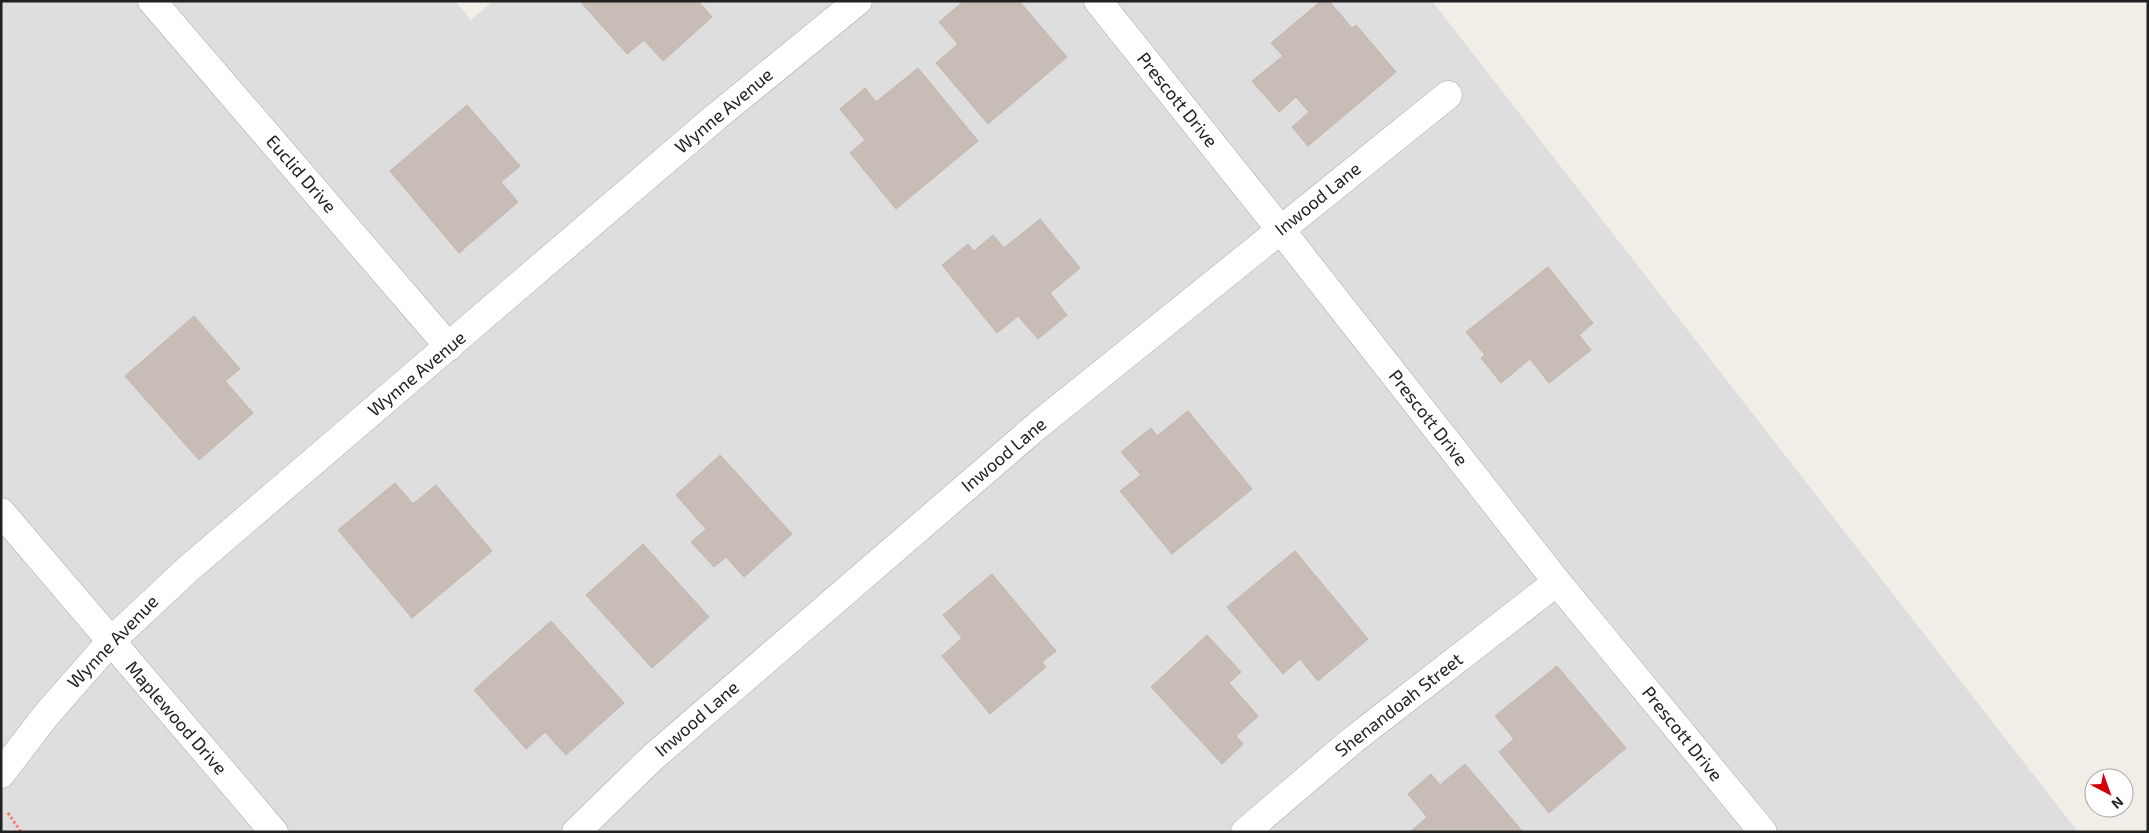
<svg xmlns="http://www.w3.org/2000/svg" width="2149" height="833" font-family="'Exo 2',sans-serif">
	<rect width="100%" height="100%" fill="#f2eee7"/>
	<!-- residential -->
	<polygon fill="#dfdede" points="1,1 455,1 471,20 493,1 1432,1 2078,832 1,832"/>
	<!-- building -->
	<g fill="#c7bdb6" stroke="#c5b3a8">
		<polygon points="580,1 698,1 712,17 663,61 644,40 627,54"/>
		<polygon points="964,1 1019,1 1067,57 988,124 936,63 958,44 939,22"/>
		<polygon points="1321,1 1329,1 1352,28 1356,25 1396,72 1308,146 1292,127 1309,112 1296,97 1279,112 1252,81 1283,56 1271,43"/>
		<polygon points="918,68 978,141 896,209 850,153 865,140 840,109 865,88 876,102"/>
		<polygon points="467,105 520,166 501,182 518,202 459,253 390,171"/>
		<polygon points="1040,219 1080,268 1050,293 1067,315 1038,339 1018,316 997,333 942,265 968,244 974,251 993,235 1004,248"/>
		<polygon points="1548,267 1593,323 1579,335 1591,350 1549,383 1530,359 1501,383 1481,358 1485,355 1466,332"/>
		<polygon points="194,316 240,369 225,381 253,413 199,460 125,376"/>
		<polygon points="1188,411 1252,489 1172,554 1120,491 1141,475 1121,452 1151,428 1157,436"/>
		<polygon points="720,455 792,534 744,577 726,557 714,567 691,542 706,529 676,495"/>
		<polygon points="395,483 413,504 436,485 492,551 412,618 338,530"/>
		<polygon points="643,544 709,617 652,668 586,595"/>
		<polygon points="1295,551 1368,639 1318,681 1300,659 1283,674 1227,607"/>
		<polygon points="992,574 1056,651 1042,662 1046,667 990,714 942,656 962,638 943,615"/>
		<polygon points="551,621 624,703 566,755 545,732 526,749 474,690"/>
		<polygon points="1207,635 1241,672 1229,683 1258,716 1236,736 1243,744 1222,764 1151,687"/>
		<polygon points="1557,666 1626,748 1549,813 1499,752 1514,739 1495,716"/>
		<polygon points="1465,764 1523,832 1410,832 1427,817 1408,794 1431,774 1440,785"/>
	</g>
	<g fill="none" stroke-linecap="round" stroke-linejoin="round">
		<!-- minor casing -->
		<g stroke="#a8a8a8" stroke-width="29">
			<g id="minor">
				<polyline points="152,1 449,347"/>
				<polyline points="1098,1 1280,229 1557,582 1763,832"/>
				<polyline points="1,512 274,832"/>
				<polyline points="1,774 47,714 111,641 188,569 717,116 858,1"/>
				<polyline points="576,832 652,758 1037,426 1448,95"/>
				<polyline points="1245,832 1353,740 1557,582"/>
			</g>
		</g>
		<!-- path -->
		<polyline stroke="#ff736b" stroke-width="3" stroke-dasharray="2.5 2.5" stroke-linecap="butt" points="8,813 21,832"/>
		<!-- minor -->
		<use href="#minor" stroke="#fff" stroke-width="28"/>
	</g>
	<g text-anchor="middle" stroke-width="4.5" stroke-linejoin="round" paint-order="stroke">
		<!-- street labels -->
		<g font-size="18" fill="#212121" stroke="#fff">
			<text transform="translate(1177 100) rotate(51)" y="6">Prescott Drive</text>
			<text transform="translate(724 111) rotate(-40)" y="6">Wynne Avenue</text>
			<text transform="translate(301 174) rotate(49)" y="6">Euclid Drive</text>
			<text transform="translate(1318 199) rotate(-39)" y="6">Inwood Lane</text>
			<text transform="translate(417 374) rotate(-40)" y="6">Wynne Avenue</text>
			<text transform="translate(1428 418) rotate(52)" y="6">Prescott Drive</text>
			<text transform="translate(1004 455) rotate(-40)" y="6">Inwood Lane</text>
			<text transform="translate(113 642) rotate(-46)" y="6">Wynne Avenue</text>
			<text transform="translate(1399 705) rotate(-38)" y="6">Shenandoah Street</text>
			<text transform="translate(176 718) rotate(49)" y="6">Maplewood Drive</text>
			<text transform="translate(697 719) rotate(-41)" y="6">Inwood Lane</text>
			<text transform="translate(1682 734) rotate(51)" y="6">Prescott Drive</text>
		</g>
	</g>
	<!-- border -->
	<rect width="2149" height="833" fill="none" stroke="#212121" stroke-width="5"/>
	<!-- north arrow -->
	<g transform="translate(2109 793) rotate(139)"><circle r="24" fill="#ffffff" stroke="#a6a6a6"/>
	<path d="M0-4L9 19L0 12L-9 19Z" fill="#d2000b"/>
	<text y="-8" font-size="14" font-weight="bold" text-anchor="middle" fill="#212121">N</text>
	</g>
</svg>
